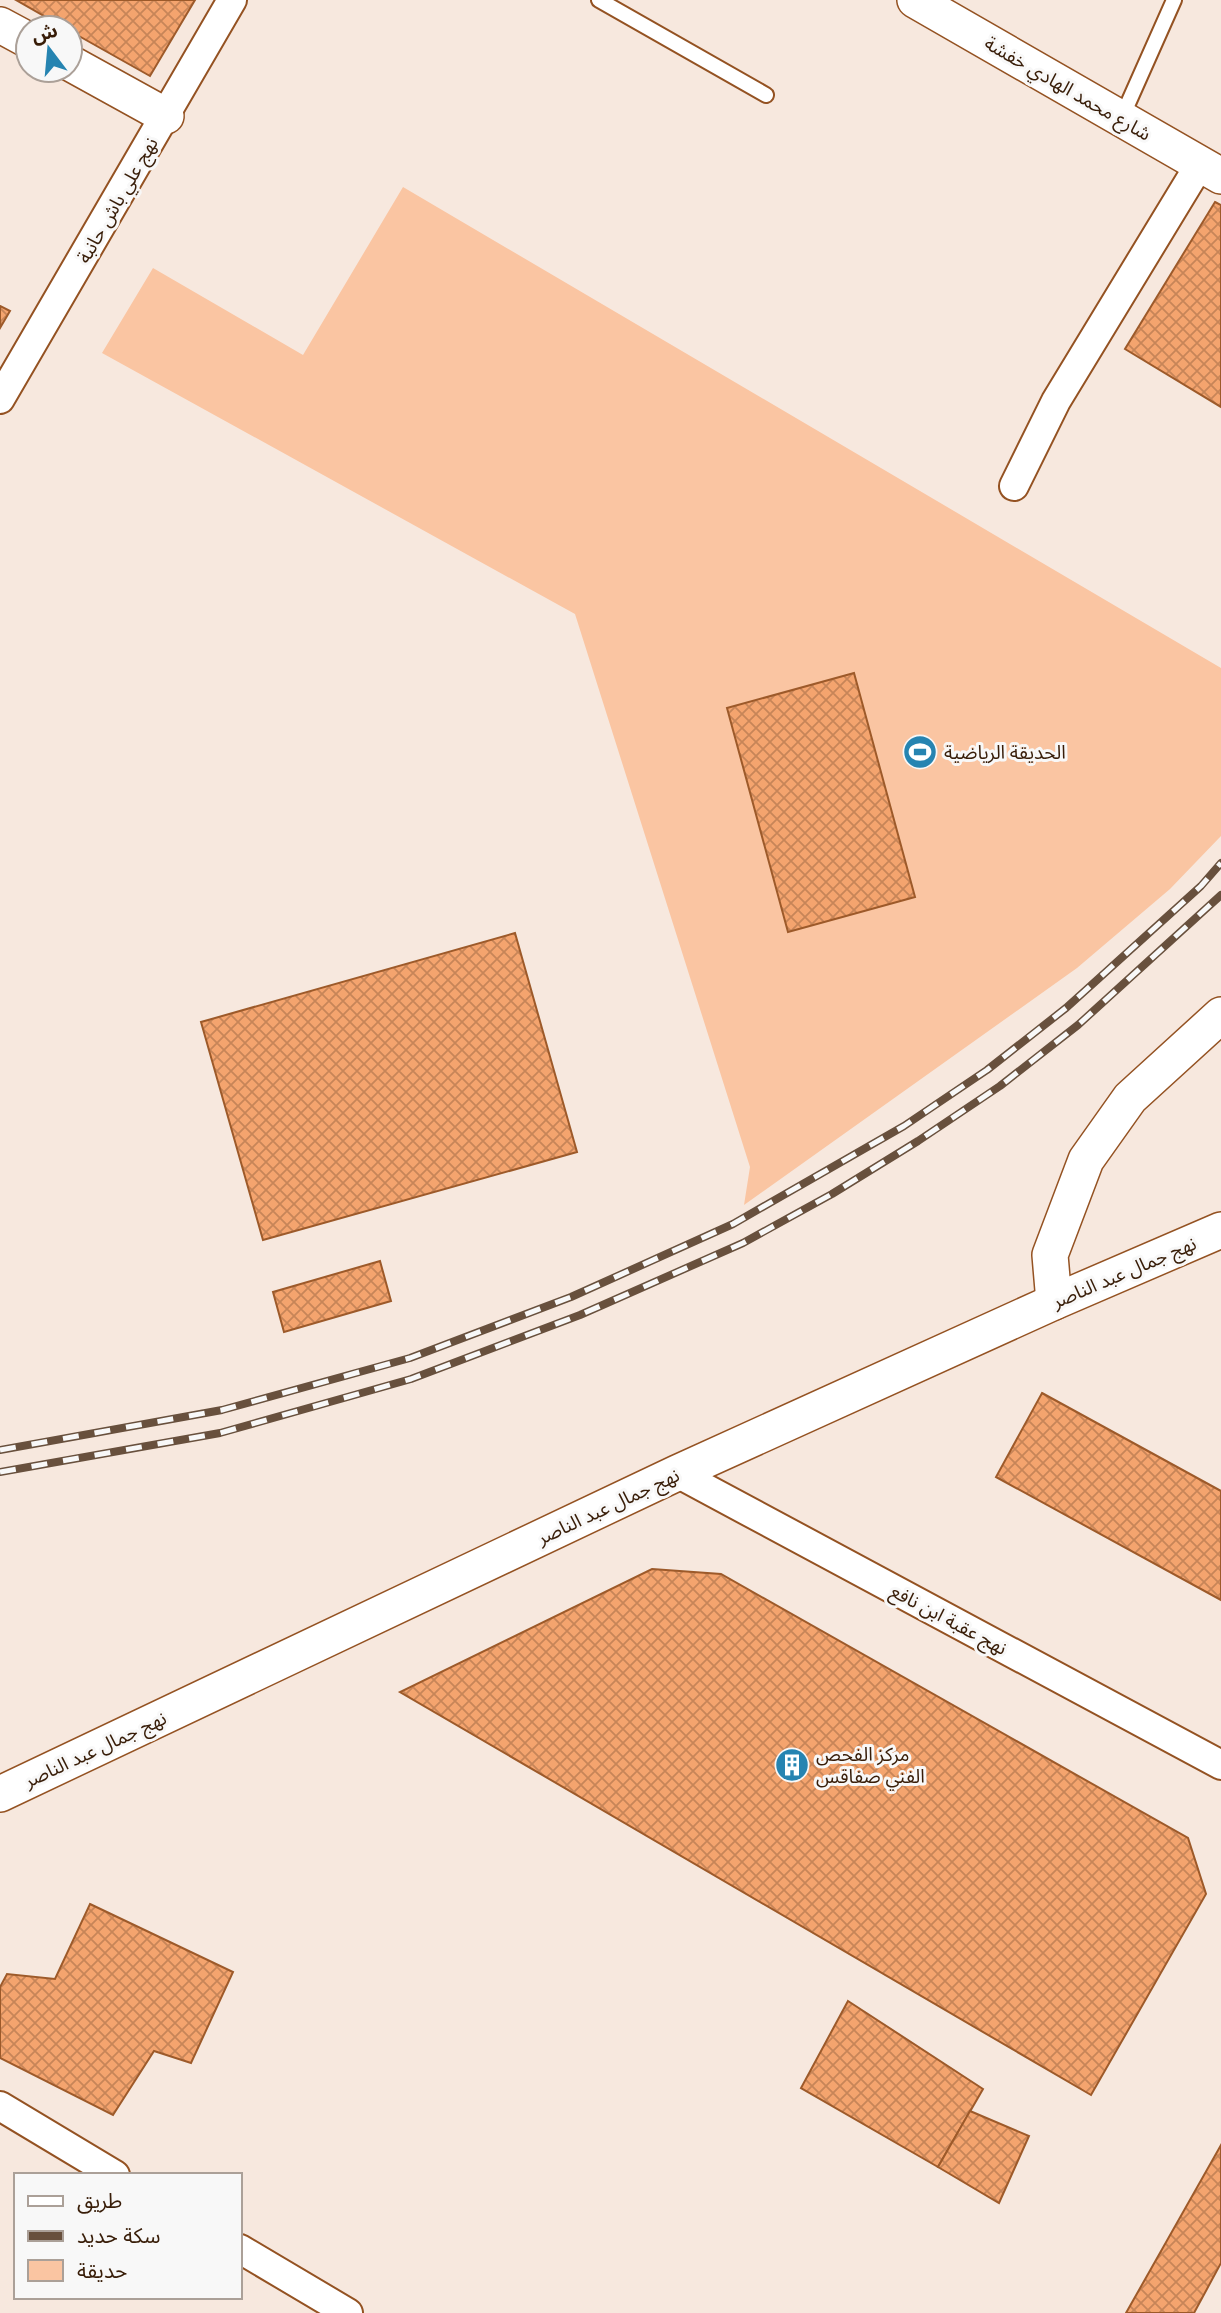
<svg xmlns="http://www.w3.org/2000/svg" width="1221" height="2313" font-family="Figtree,'Noto Sans Arabic',sans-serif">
	<defs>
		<pattern id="building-cross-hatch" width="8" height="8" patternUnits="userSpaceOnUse" patternTransform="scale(1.75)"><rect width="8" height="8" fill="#f4a46e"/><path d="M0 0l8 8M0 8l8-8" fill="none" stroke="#c78558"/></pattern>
	</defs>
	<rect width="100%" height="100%" fill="#f7e8de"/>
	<!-- park -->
	<polygon fill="#fac5a2" points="403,187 1221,668 1221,836 1170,889 1077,968 744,1205 750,1167 575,614 102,353 153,268 303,355"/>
	<!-- building -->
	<g fill="url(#building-cross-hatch)" stroke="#9d5a2a" stroke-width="2">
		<polygon points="16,0 195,0 150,76 70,31 70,28 65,28"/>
		<polygon points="1215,202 1221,205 1221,407 1125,349"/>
		<polygon points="0,306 10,311 0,328"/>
		<polygon points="854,673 915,897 788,932 727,708"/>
		<polygon points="515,933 577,1152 263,1240 201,1022"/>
		<polygon points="380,1261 391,1301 284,1332 273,1292"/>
		<polygon points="1042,1393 1221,1491 1221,1600 996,1477"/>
		<polygon points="652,1569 721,1574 1188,1838 1206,1894 1091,2095 400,1692"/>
		<polygon points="90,1904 233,1972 191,2063 154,2051 113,2115 0,2058 0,1987 7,1974 55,1979"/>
		<polygon points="848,2001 983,2089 938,2167 801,2088"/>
		<polygon points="970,2111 1029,2136 999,2203 938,2167"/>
		<polygon points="1221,2145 1221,2263 1194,2313 1126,2313"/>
	</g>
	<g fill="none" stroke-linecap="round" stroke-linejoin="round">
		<!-- service casing -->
		<g stroke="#945222" stroke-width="18">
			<g id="service">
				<polyline points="599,0 766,95"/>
				<polyline points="1122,117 1174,0"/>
			</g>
		</g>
		<!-- minor casing -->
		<g stroke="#945222" stroke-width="32">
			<g id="minor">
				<polyline points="0,399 232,0"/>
				<polyline points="1014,486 1056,401 1200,164"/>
				<polyline points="677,1473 1221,1765"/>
				<polyline points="0,2106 115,2175"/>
				<polyline points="240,2249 348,2313"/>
			</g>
		</g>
		<!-- tertiary casing -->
		<g stroke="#945222" stroke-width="38">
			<g id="tertiary">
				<polyline points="915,0 1221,176"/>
				<polyline points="0,25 28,40"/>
				<polyline points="70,63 166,116"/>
				<polyline points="1054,1302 1050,1255 1086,1160 1130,1098 1221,1015"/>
				<polyline points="0,1794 677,1473 1054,1302 1221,1230"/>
			</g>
		</g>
		<!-- service -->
		<use href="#service" stroke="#fff" stroke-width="14"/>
		<!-- minor -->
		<use href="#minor" stroke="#fff" stroke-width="28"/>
		<!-- tertiary -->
		<use href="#tertiary" stroke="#fff" stroke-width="35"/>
		<!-- rail casing -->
		<g stroke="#68503d" stroke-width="8">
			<g id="rail">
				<polyline points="0,1450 222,1410 410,1358 571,1297 733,1224 904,1126 987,1070 1066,1008 1201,886 1221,863"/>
				<polyline points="0,1472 220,1433 411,1379 580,1315 743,1243 832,1194 918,1141 1000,1086 1078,1025 1221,895"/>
			</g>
		</g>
		<!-- rail -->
		<use href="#rail" stroke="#f8f8f8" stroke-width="5" stroke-dasharray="16" stroke-linecap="butt"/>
	</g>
	<!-- icons -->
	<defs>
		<g id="stadium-disc" transform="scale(1.75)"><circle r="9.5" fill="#2684b1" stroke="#f8f8f8"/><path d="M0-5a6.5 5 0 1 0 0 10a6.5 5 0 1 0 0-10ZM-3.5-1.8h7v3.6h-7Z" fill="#fff"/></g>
		<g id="building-disc" transform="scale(1.75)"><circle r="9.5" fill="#2684b1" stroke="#f8f8f8"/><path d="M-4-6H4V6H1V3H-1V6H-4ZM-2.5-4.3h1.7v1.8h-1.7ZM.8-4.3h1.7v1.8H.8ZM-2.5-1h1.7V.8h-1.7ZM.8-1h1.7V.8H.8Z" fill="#fff"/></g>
	</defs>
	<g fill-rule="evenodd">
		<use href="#stadium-disc" x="920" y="752"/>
		<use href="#building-disc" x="792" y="1765"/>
	</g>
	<g text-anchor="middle" stroke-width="6" stroke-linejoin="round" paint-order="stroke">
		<!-- street labels -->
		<g font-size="19" fill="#381d08" stroke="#f8f8f8">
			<text transform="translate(1068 88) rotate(30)" y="7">شارع محمد الهادي خفشة</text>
			<text transform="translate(117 200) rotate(-60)" y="7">نهج علي باش حانبة</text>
			<text transform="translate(1124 1272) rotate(-23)" y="7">نهج جمال عبد الناصر</text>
			<text transform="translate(608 1506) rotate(-25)" y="7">نهج جمال عبد الناصر</text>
			<text transform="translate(949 1619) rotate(28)" y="7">نهج عقبة ابن نافع</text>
			<text transform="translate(95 1749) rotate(-25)" y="7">نهج جمال عبد الناصر</text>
		</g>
		<!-- poi labels -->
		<g font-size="19" fill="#381d08" stroke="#f8f8f8" text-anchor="start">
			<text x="944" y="759">الحديقة الرياضية</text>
			<text x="816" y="1761">مركز الفحص<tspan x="816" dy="22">الفني صفاقس</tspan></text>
		</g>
	</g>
	<!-- legend -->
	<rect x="14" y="2173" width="228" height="126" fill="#f8f8f8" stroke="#aba098" stroke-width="2"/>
	<rect x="28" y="2196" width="35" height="10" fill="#ffffff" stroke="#aba098" stroke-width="2"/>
	<text x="77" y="2208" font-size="21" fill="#381d08">طريق</text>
	<rect x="28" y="2231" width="35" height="10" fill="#68503d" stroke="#aba098" stroke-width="2"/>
	<text x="77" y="2243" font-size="21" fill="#381d08">سكة حديد</text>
	<rect x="28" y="2260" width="35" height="21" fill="#fac5a2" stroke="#aba098" stroke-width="2"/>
	<text x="77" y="2278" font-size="21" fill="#381d08">حديقة</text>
	<!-- north arrow -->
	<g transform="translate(49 49) rotate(344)"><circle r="33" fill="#f8f8f8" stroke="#aba098" stroke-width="2"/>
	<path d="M0-5L12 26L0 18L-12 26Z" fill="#2684b1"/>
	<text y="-10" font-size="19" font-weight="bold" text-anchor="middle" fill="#381d08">ش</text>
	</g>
</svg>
